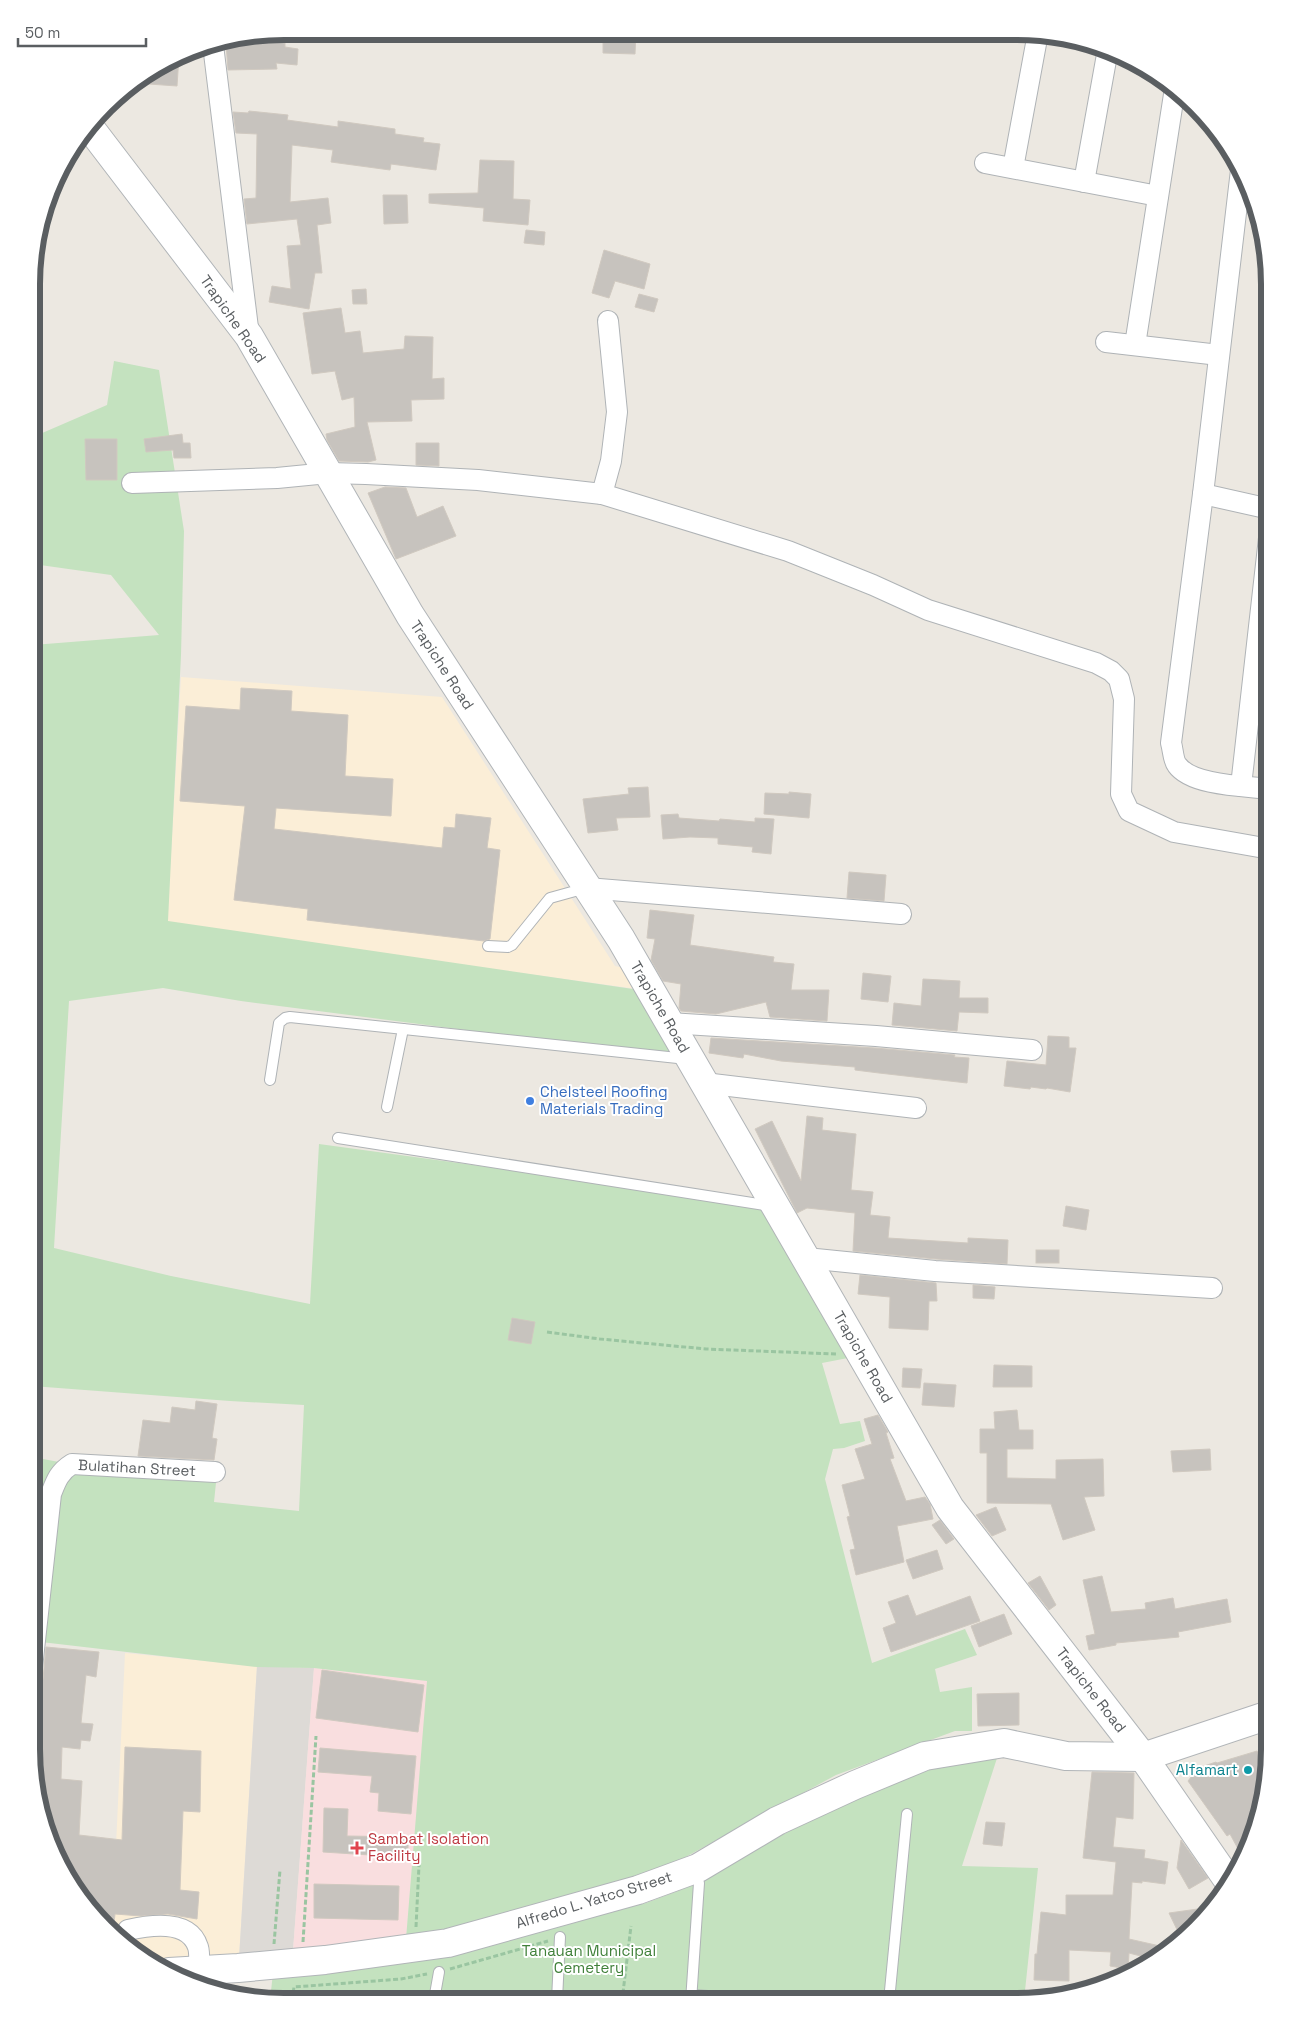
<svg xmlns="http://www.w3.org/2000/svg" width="1301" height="2033" font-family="'Space Grotesk',sans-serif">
	<rect width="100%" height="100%" fill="#ece8e1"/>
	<!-- commercial -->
	<g fill="#fbeed7">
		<polygon points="181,677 442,697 615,966 629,969 637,989 167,924"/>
		<polygon points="125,1653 257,1666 239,1958 151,1962 130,1950 112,1931"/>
	</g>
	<!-- industrial -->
	<polygon fill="#dddad6" points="257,1666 314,1668 293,1951 239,1958"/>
	<!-- medical -->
	<polygon fill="#f9dedf" points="314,1668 428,1681 406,1939 293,1951"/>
	<!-- green -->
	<g fill="#c4e2bf">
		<polygon points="114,361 159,370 184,531 181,655 168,921 633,989 654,997 690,1059 241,1001 163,988 69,1001 54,1248 171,1276 310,1304 319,1144 766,1205 853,1357 822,1363 840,1424 860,1421 865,1441 844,1448 833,1449 825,1479 872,1663 965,1629 977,1655 935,1669 940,1692 972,1687 972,1731 955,1731 836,1775 669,1866 627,1882 406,1939 427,1681 314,1668 257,1667 41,1642 50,1512 32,1510 32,1457 70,1464 217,1473 214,1502 299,1511 304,1405 230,1401 32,1386 33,645 159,635 111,575 33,564 33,437 107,405"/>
		<polygon points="999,1752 962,1866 1038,1868 1024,2000 1017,2002 270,2000 273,1973 646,1903 699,1883 759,1847 858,1795 934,1768"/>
	</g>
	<!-- building -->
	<g fill="#c7c3be" stroke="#d0c9c0">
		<polygon points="285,31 285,47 298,49 297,65 276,63 277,69 228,70 226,43"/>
		<polygon points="603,32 636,32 635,54 603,53"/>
		<polygon points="179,56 177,86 135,83 154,71"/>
		<polygon points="249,111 288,115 287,120 338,127 338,121 395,129 395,134 424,138 423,142 440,144 436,170 391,164 390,170 331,162 333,150 292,145 290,202 328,198 331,223 317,225 322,273 315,273 309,309 269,302 272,286 291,289 287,246 301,245 297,219 247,224 244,199 256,198 257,134 236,133 233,112 248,113"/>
		<polygon points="480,160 514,161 513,199 530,200 528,225 483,221 484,208 429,203 429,194 478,193"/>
		<polygon points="383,195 407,195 408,223 384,224"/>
		<polygon points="526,230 545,232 544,245 524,243"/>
		<polygon points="604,250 650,264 644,289 615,281 609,298 592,293"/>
		<polygon points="366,289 367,304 353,304 352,290"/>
		<polygon points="639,294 658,299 654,312 635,307"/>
		<polygon points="341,308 345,333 360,331 363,353 404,349 405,336 433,337 432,379 444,378 444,399 411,400 412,421 367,422 376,460 368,462 339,461 327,440 326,434 355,427 354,397 342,400 335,371 312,374 303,313"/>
		<polygon points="182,434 183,443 190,443 191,458 174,458 173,450 146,452 144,439"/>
		<polygon points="85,439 117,439 117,480 86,480"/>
		<polygon points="416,443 439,443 439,466 416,465"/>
		<polygon points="385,487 406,488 417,517 443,506 456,536 396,559 368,493"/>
		<polygon points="241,688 292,691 291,711 348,715 345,776 393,779 391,816 276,808 274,829 442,848 444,827 455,828 456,814 491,818 487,848 500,850 490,939 484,941 307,920 308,909 234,900 245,806 180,801 186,706 240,710"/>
		<polygon points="648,787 650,817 616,818 618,830 588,833 583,799 629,794 628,788"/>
		<polygon points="789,792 811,794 809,818 764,814 765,793 789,794"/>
		<polygon points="678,814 679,818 719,821 720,819 755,822 755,818 774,819 771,854 752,852 753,847 718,844 718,838 690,837 663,839 661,815"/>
		<polygon points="849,872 886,875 884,901 847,898"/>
		<polygon points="650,910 694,915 690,945 774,957 773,962 794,964 791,990 829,990 827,1021 770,1017 766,1002 716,1014 681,1011 679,1008 681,984 663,981 651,960 655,939 647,938"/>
		<polygon points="863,973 891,976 888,1002 861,999"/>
		<polygon points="923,979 960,981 959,998 988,998 988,1013 959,1012 957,1031 892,1025 894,1003 921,1006"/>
		<polygon points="1048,1036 1069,1037 1069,1048 1076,1048 1070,1092 1047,1088 1046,1089 1031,1087 1030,1089 1004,1086 1007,1061 1046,1065"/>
		<polygon points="711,1038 875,1048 955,1055 954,1057 969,1058 967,1083 879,1073 855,1070 855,1067 781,1061 744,1054 743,1058 709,1053"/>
		<polygon points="807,1116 823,1118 822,1130 856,1134 851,1190 873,1192 870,1215 890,1217 888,1238 968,1243 968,1238 1008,1240 1007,1264 936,1259 853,1251 855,1213 807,1208 797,1213 755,1129 772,1121 801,1181"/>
		<polygon points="1066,1206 1089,1210 1086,1230 1063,1226"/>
		<rect x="1036" y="1250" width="23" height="13"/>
		<polygon points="860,1275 936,1283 937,1301 929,1301 928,1330 889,1328 890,1297 858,1294"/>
		<polygon points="973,1285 995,1287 994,1299 973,1298"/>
		<polygon points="512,1318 535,1322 531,1344 508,1340"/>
		<polygon points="994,1365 1032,1366 1032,1387 993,1387"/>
		<polygon points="903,1368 922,1369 920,1388 902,1387"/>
		<polygon points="924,1383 956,1385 954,1407 922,1405"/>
		<polygon points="196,1401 217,1404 212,1438 217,1439 214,1460 138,1456 143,1420 170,1423 172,1407 195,1410"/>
		<polygon points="1017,1410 1019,1430 1033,1430 1033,1449 1007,1449 1007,1478 1056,1479 1056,1460 1103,1459 1104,1496 1084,1497 1095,1530 1063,1540 1051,1504 987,1503 987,1453 980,1453 980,1429 995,1429 994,1412"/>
		<polygon points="878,1415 888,1432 886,1433 894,1458 890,1459 906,1501 925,1497 930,1504 933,1519 897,1526 904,1562 856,1575 850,1550 855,1549 847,1517 850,1516 842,1485 865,1479 855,1449 872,1444 864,1419"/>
		<polygon points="1210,1449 1211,1470 1173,1472 1171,1451"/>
		<polygon points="996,1507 1006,1530 992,1536 976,1515"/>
		<polygon points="940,1520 954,1539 946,1544 932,1525"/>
		<polygon points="937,1550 943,1569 913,1579 906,1560"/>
		<polygon points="1040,1576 1056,1605 1049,1610 1028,1583"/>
		<polygon points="1102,1576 1111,1612 1146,1609 1145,1603 1173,1598 1175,1609 1227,1599 1231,1622 1178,1632 1179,1637 1116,1643 1116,1645 1089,1650 1086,1636 1095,1634 1083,1580"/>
		<polygon points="908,1595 916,1616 970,1596 980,1621 891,1652 883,1628 896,1623 888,1602"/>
		<polygon points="1004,1614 1012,1634 979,1647 971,1626"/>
		<polygon points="46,1647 99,1652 96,1677 86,1675 81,1723 93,1724 90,1741 81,1740 80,1749 62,1747 61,1779 82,1781 79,1835 122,1840 125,1747 201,1751 200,1812 183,1811 180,1890 199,1892 197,1919 168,1914 141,1916 115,1914 113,1932 84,1903 51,1846 32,1752 38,1695 33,1695 34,1688 40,1684 43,1679"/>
		<polygon points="322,1670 424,1685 418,1732 316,1718"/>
		<polygon points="1019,1693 1019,1725 978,1726 977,1694"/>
		<polygon points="320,1748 416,1756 411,1814 378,1811 379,1793 370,1792 372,1776 318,1772"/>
		<polygon points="1257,1751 1266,1780 1256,1830 1243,1858 1230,1834 1227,1836 1188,1781 1198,1768 1216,1762 1217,1763"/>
		<polygon points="1092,1772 1134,1773 1133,1819 1116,1817 1113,1847 1145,1850 1144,1858 1168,1862 1165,1884 1142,1881 1142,1883 1132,1882 1129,1939 1160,1946 1158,1955 1152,1959 1129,1953 1128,1969 1110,1966 1111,1952 1069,1950 1069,1981 1034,1980 1035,1954 1037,1954 1041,1912 1066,1915 1066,1895 1113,1895 1116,1862 1083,1858"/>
		<polygon points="324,1808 348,1809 347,1836 408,1837 408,1857 370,1857 370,1855 323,1852"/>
		<polygon points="986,1822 1005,1823 1002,1846 983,1844"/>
		<polygon points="1181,1840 1208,1878 1189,1889 1177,1868"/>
		<polygon points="314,1884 399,1886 398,1920 314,1918"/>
		<polygon points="1212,1907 1183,1939 1182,1940 1169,1913"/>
	</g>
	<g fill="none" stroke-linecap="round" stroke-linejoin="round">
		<!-- lane casing -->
		<g stroke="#afb3b6" stroke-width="12">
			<g id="lane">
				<polyline points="488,946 508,947 512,945 550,898 586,888"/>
				<polyline points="270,1080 279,1023 285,1018 290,1017 687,1059"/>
				<polyline points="387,1107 403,1029"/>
				<polyline points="338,1138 771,1206"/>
				<polyline points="692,1995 789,2001"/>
				<polyline points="434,2000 439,1972"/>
				<polyline points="557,2000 560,1937"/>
				<polyline points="691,2001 699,1883"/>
				<polyline points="889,2001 907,1814"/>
			</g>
		</g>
		<!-- street casing -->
		<g stroke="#afb3b6" stroke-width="22">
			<g id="street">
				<polyline points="213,45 249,336"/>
				<polyline points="985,163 1158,196"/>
				<polyline points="1013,168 1038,33"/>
				<path d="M1241,170L1203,494L1171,743C1173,749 1173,760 1177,765C1192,786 1246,786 1270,789"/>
				<polyline points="1084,182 1108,49"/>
				<polyline points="1106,342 1219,355"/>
				<polyline points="1135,345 1175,88"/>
				<polyline points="132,483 277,478 328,473 366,474 478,480 602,494 788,551 873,585 928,610 1096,663 1111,671 1119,679 1124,699 1121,794 1129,811 1174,832 1270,849"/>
				<polyline points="602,494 611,461 617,412 608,321"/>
				<polyline points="1203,494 1270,509"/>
				<polyline points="1241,786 1270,529"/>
				<polyline points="587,888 901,914"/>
				<polyline points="669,1023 876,1036 1032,1050"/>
				<polyline points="704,1083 916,1108"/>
				<polyline points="806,1258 935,1271 1212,1288"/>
				<path d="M31,1677L51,1494C56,1481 59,1472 72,1464L215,1472"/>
				<path d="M122,1941L128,1930C150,1925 189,1919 198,1947C200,1953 199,1963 199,1970"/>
			</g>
		</g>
		<!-- secondary casing -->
		<g stroke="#b1b5b8" stroke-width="30">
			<g id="secondary">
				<polyline points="91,129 249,336 410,615 621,939 950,1508 1143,1757 1230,1883"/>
				<polyline points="169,1972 238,1968 325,1960 448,1943 638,1890 698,1868 777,1821 855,1785 925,1756 1004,1743 1066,1756 1143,1757 1269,1715"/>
			</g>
		</g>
		<!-- path -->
		<g stroke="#9ac5a1" stroke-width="3" stroke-dasharray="5 2.5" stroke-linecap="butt">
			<polyline points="547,1332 600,1339 706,1349 836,1354"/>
			<polyline points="416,1927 419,1865"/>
			<polyline points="303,1942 316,1736"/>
			<polyline points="274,1944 280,1870"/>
			<polyline points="450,1969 548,1941"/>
			<polyline points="292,2000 294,1987 401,1979 427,1974"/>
			<polyline points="622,2001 631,1926"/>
		</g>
		<!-- lane -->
		<use href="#lane" stroke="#fff" stroke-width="10"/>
		<!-- street -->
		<use href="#street" stroke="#fff" stroke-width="20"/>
		<!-- secondary -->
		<use href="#secondary" stroke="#fff" stroke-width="28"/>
	</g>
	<!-- markers -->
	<circle fill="#3f7fe0" stroke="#fff" stroke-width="2" cx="530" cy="1101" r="5"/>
	<circle fill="#0f9aa8" stroke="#fff" stroke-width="2" cx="1248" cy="1770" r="5"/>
	<path fill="#e0444e" stroke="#fff" stroke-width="2" d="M354.5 1840.5h5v5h5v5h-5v5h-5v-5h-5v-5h5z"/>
	<g text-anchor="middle" stroke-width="4" stroke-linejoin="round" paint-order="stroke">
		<!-- street labels -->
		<g font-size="15" fill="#5a5e61" stroke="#fff">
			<text transform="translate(233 319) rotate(55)" y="5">Trapiche Road</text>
			<text transform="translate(442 665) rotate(57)" y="5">Trapiche Road</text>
			<text transform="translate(660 1007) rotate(60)" y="5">Trapiche Road</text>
			<text transform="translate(863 1357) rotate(60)" y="5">Trapiche Road</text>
			<text transform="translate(137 1468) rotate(3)" y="5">Bulatihan Street</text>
			<text transform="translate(1091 1690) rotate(52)" y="5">Trapiche Road</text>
			<text transform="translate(594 1900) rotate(-17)" y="5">Alfredo L. Yatco Street</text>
		</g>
		<!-- shop labels -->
		<g font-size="15" fill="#366cbe" stroke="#fff" text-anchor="start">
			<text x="540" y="1097">Chelsteel Roofing<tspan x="540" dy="17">Materials Trading</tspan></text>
		</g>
		<!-- culture labels -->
		<g font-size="15" fill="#0d838f" stroke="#fff" text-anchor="end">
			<text x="1238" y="1775">Alfamart</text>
		</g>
		<!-- health labels -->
		<g font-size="15" fill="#be3a42" stroke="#fff" text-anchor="start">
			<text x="368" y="1844">Sambat Isolation<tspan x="368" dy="17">Facility</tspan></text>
		</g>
		<!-- park labels -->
		<g font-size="15" fill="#40803a" stroke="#fff">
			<text x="589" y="1956">Tanauan Municipal<tspan x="589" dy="17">Cemetery</tspan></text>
		</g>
	</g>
	<!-- crop -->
	<path d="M0 0H1301V2033H0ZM284 40H1017A244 244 0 0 1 1261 284V1749A244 244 0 0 1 1017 1993H284A244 244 0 0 1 40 1749V284A244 244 0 0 1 284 40Z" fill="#fff" fill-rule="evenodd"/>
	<path fill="none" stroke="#5a5e61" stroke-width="6" d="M284 40H1017A244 244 0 0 1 1261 284V1749A244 244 0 0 1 1017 1993H284A244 244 0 0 1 40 1749V284A244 244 0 0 1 284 40Z"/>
	<!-- scale -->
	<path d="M18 38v8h128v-8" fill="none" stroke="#5a5e61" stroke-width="2.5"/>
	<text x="25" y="38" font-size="15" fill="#5a5e61" stroke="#ffffff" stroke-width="4" paint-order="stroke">50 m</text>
</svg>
